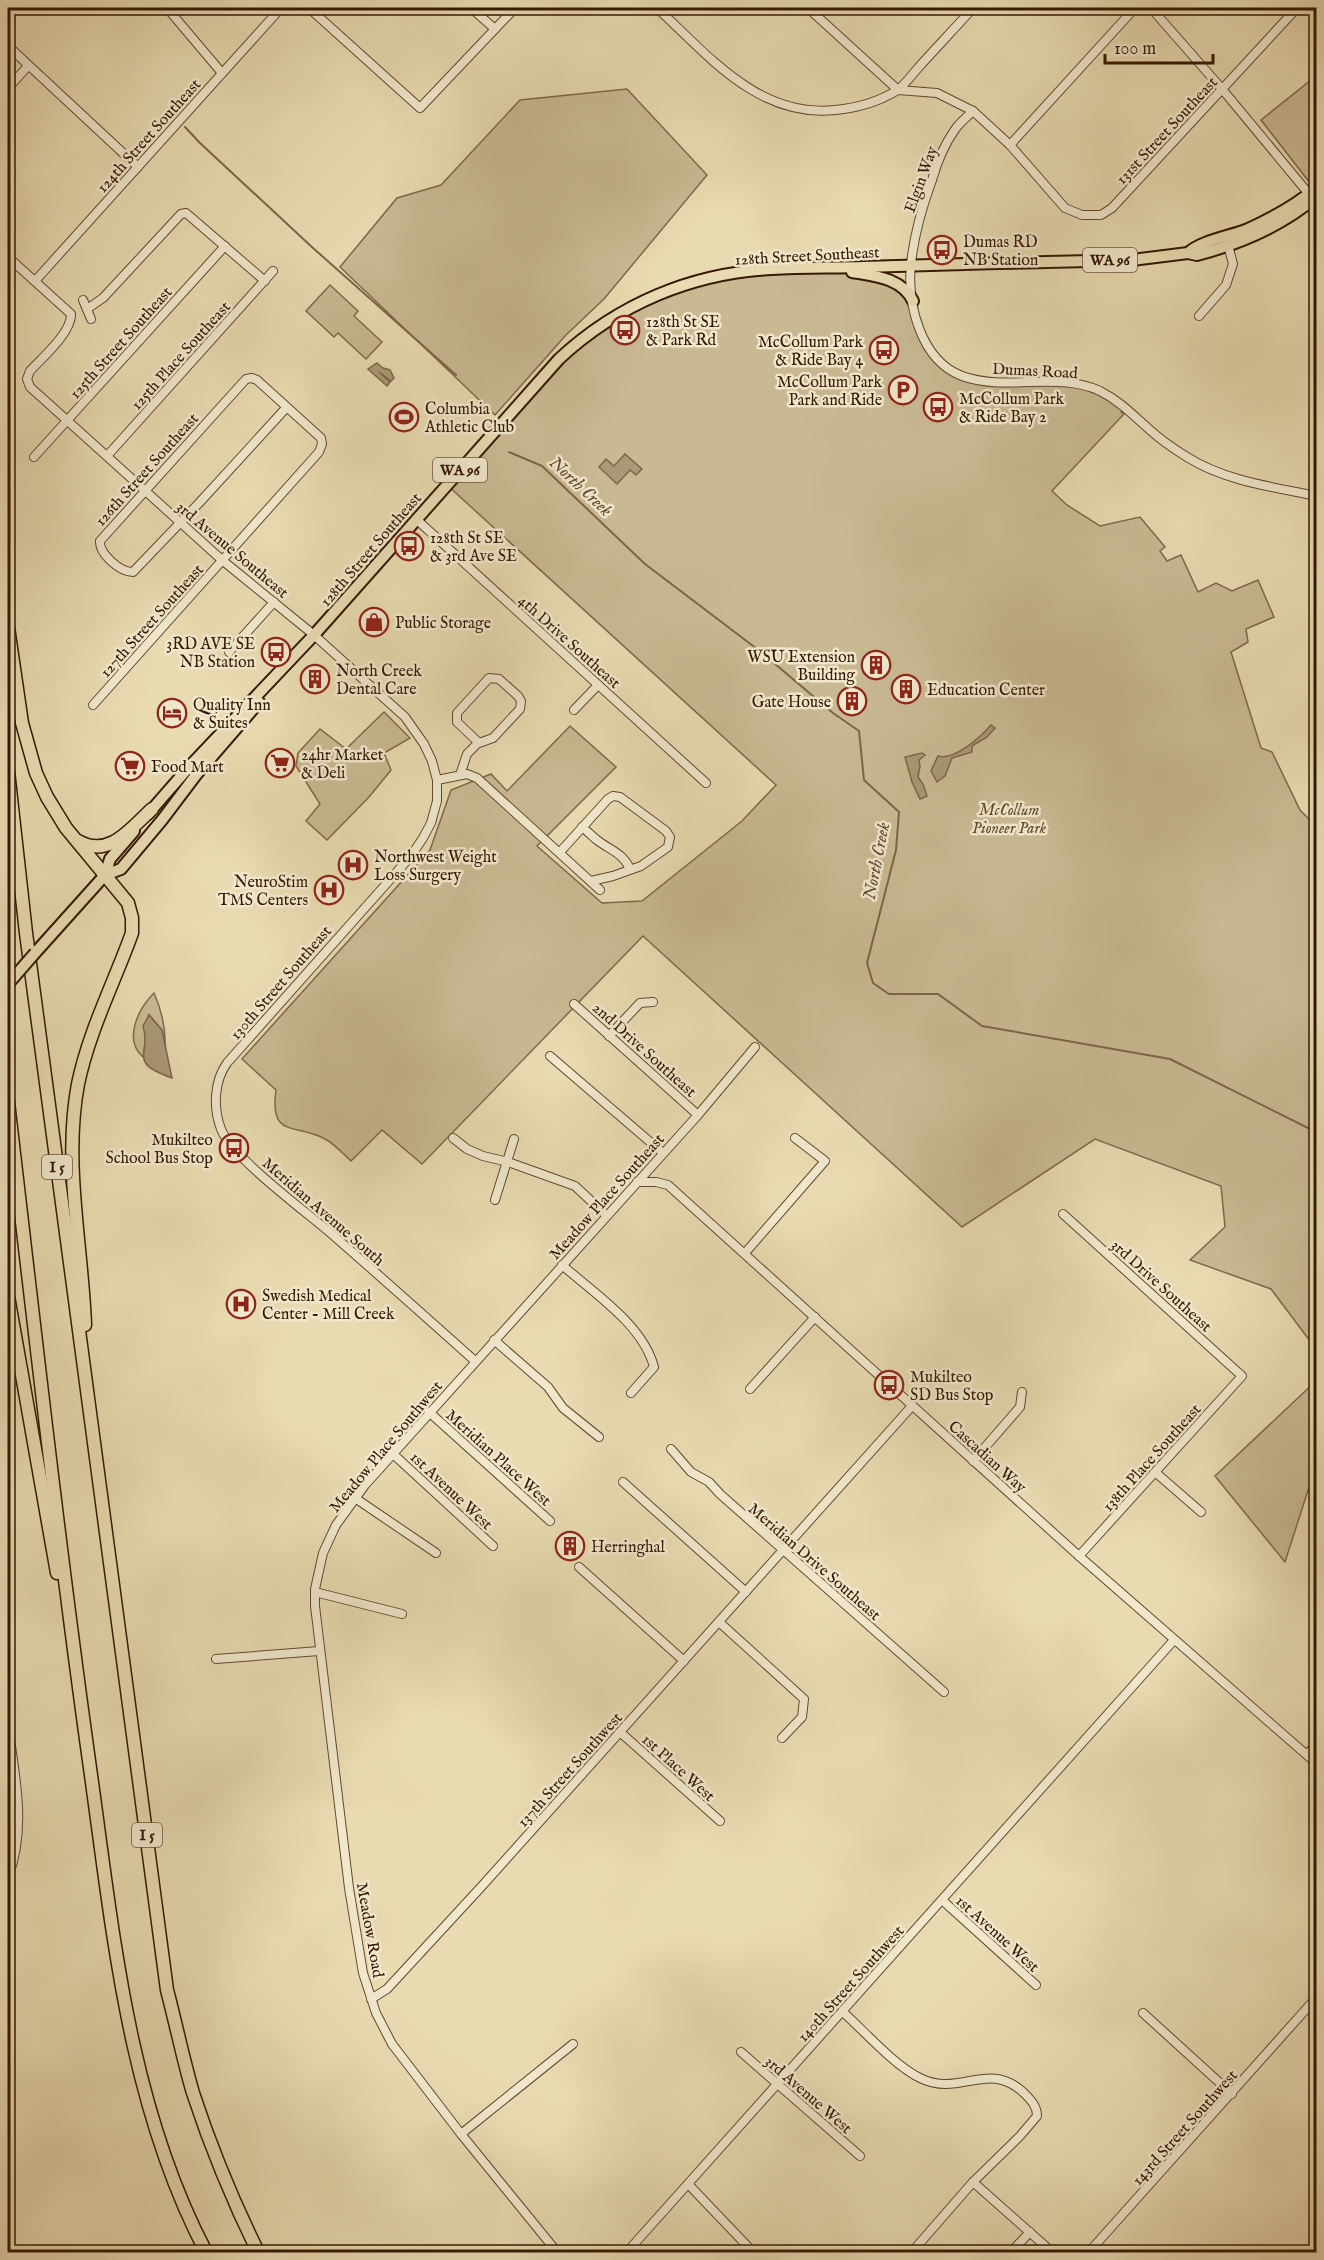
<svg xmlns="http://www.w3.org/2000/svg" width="1324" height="2260" font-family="'IM FELL English',serif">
	<rect width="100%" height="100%" fill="#e8dab1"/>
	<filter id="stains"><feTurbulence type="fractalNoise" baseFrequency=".00333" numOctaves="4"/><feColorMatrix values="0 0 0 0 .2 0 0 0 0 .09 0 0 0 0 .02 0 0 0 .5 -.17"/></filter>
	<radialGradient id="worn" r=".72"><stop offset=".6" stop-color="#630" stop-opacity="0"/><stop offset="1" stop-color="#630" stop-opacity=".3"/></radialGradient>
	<!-- green -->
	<g fill="#c9b993" stroke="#7e684b" stroke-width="1.5">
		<polygon points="1316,76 1316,177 1310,183 1261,120"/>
		<polygon points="627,89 707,175 604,299 566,335 495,415 340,267 397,198 441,185 520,100"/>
		<path d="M863,267L907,294L916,321L941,363L981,381L1079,384L1125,407L1121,412L1124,414L1052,491L1067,505L1100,526L1140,517L1165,547L1160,551L1167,561L1181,555L1198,592L1216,583L1232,591L1258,580L1274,617L1246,629L1248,642L1231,652L1261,748L1272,752L1300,810L1316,826V1349L1271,1289L1190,1260L1225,1227L1221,1186L1095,1139L962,1227L643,936L422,1164L382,1130L351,1161C343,1154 335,1144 325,1139C296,1123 269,1139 276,1090L242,1059L430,850L451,790L491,774L507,791L570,726L616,767L537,846L602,903L642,901L742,821L776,785L447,485L589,333L701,279Z"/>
		<polygon points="330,285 358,311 354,316 382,342 366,359 338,333 334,337 306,311"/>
		<polygon points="384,712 410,738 384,753 391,770 369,797 327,840 306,821 320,804 296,766 298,753 320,729 346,749"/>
		<path d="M154,993C162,1011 166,1030 165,1049L162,1030L149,1015L143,1057C123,1040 138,1009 154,993Z"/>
		<polygon points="1316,1381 1316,1479 1311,1481 1285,1562 1215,1476"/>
	</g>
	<!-- water -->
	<g fill="#ab9876" stroke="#7b6548" stroke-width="1.5">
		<polygon points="377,363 383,368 390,370 394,378 391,381 379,372 390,382 387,386 368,369"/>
		<polygon points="625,454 642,469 636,475 630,470 617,484 599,467 606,459 614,466"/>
		<path d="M991,725L995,728L987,737L972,746V752L952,758L945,776L937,782L931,771L938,756C954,761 981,737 991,725Z"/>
		<polygon points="922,753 925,755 919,760 920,766 918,777 923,784 927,796 920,799 912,782 905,757"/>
		<path d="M149,1015L162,1030L172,1078C126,1062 152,1055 143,1026Z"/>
	</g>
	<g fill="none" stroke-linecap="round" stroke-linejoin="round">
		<!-- stream -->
		<g stroke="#7b6548" stroke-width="2">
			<polyline points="185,127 200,143 313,248 456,375"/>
			<polyline points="509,452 542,466 645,564 761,652 833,713 859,731 864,780 899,812 896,850 867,963 873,983 889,994 938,994 982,1026 1170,1059 1316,1132"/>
		</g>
		<!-- minor casing -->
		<g stroke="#61482e" stroke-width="10">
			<g id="minor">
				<polyline points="167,8 222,73"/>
				<polyline points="309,8 420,108 515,8"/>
				<polyline points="471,8 495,29"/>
				<path d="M657,8C708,55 758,118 835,110C856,108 878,102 896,91C904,86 911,76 918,68C936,48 955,28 973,8"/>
				<polyline points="808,8 898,90 937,93 973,111 1010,145 1065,208 1082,215 1101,215 1112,208 1297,8"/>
				<polyline points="1151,8 1222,89 1309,194"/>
				<polyline points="8,46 138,167"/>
				<polyline points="8,88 28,66"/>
				<path d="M973,111C967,117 959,123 954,131C944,145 937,163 932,180C922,207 914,235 911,264C907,303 920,360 962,376C1006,392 1057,371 1100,391C1120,401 1134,416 1150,430C1161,440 1174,449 1187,457C1225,481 1273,487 1316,496"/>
				<polyline points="1010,145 1135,8"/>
				<path d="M8,257L71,314C72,332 42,358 30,371L27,379L30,387L222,560L314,635L405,717L424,744L432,761L437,780V801L431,823L423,838L411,856L227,1063C214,1081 213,1108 221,1129C232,1158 308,1213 334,1236C381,1277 428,1319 475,1361"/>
				<polyline points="35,281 281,8"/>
				<polyline points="83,300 91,319"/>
				<polyline points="87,309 103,298 181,214 186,213 265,281"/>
				<polyline points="1199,316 1226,285 1233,264 1228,245"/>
				<polyline points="107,456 273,271"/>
				<polyline points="34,457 225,246"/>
				<polyline points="416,519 706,783"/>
				<polyline points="229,652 274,602"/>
				<path d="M93,705L319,452L322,444L321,438L257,380L252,378L246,379L100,541C99,554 120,572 133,572L200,502L286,408"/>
				<polyline points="574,710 598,685"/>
				<polyline points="460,775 467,754 477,744 479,743 493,738 520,709 521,701 518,696 499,679 489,678 457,713 457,722 479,743"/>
				<polyline points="437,780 467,774 477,778 600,890"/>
				<path d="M582,827C587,831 592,836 597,840C610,850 623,853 630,869"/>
				<polyline points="560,852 608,799 613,796 620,797 666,831 670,837 668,847 641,866 613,876 591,881"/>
				<polyline points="574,1004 698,1115"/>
				<polyline points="609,1036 640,1003 653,1002"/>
				<polyline points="550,1056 663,1153"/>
				<polyline points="453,1138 467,1149 483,1156 508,1162 575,1186 606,1215"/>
				<polyline points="637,1182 656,1182 668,1185 1079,1556 1316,1763"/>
				<polyline points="495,1200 514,1139"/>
				<polyline points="1063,1214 1242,1376 1079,1556"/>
				<polyline points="745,1253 825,1161 795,1138"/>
				<path d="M562,1265C594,1293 643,1325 654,1367L631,1393"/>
				<polyline points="494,1340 548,1387 563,1408 599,1437"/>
				<polyline points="750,1389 815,1317"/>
				<polyline points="429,1412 550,1521"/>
				<polyline points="671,1449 691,1472 709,1482 720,1494 944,1692"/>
				<polyline points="392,1453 493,1546"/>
				<polyline points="973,1461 1020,1407 1022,1392"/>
				<polyline points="1155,1472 1201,1512"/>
				<polyline points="623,1482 746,1592"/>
				<polyline points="355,1498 436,1553"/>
				<polyline points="579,1567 684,1661"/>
				<polyline points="315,1592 402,1614"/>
				<polyline points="719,1622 804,1699 802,1717 782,1738"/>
				<polyline points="216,1659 319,1651"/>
				<path d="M8,1726C15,1776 27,1829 8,1877"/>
				<polyline points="620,1732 720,1821"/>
				<polyline points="1307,1755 1316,1744"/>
				<polyline points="942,1900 1036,1985"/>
				<polyline points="371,1999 387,1989 482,1886 912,1406"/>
				<path d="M843,2012C865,2032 894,2065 920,2078C960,2098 988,2059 1024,2093C1031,2100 1037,2106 1037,2116L1020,2136L973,2182L912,2252"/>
				<polyline points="1143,2013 1232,2094"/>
				<polyline points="741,2052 860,2156"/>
				<polyline points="461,2134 573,2044"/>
				<polyline points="973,2182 1052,2252"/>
				<polyline points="689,2185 753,2252"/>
				<polyline points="557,2252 461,2134 392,2044 376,2013 363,1973 349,1888 315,1606 315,1589 323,1553 336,1525 365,1485 698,1115 755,1047"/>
				<polyline points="627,2252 1174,1640"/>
				<polyline points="1011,2252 1030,2232"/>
				<polyline points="1089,2252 1316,1998"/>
			</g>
		</g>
		<!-- major casing -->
		<g stroke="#341803" stroke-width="14">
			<g id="major">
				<path d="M1188,253C1200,241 1231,236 1248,229C1272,218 1296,205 1316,188"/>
				<path d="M852,272C875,276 902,278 913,301"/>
				<path d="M148,814L189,767L314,635L559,359C618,304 692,273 772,269C803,267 833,268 863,267C953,264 1042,262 1132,260L1188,253L1197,255C1239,244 1282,226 1316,197"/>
				<polyline points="105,875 110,859 134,831"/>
				<polyline points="35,953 105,875 121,869 162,820 196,775 259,702"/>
			</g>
		</g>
		<!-- highway casing -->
		<g stroke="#341803" stroke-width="15">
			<g id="highway">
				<path d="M8,627L22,723L36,773L47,797L66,828L128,903L132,918V933C114,983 89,1031 78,1084C63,1163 82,1245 85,1325"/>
				<path d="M8,771L26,933L167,1990C176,2024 183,2059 193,2093C211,2148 233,2201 258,2252"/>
				<path d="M78,841C109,859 131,828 152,809"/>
				<path d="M8,1102C34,1324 59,1547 90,1768C113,1931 128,2104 206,2252"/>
				<polyline points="8,1296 57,1573"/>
			</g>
		</g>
		<!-- minor -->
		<use href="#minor" stroke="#f0e7cc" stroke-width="8"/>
		<!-- major -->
		<use href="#major" stroke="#e8dab1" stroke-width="10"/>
		<!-- highway -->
		<use href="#highway" stroke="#e8dab1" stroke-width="12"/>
		<!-- major-bridge casing -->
		<g stroke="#341803" stroke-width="14" stroke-linecap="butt">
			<polyline id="major-bridge" points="8,984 35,953"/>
		</g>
		<!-- major-bridge -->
		<use href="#major-bridge" stroke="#e8dab1" stroke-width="10"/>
	</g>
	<!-- icons -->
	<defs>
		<g id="bus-ring" transform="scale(1.5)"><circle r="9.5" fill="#f0e7cc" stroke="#8f2418" stroke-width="1.5"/><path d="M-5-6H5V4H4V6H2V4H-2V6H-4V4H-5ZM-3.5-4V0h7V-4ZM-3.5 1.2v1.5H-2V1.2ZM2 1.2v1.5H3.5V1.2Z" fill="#8f2418"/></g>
		<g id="parking-ring" transform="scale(1.5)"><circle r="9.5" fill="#f0e7cc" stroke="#8f2418" stroke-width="1.5"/><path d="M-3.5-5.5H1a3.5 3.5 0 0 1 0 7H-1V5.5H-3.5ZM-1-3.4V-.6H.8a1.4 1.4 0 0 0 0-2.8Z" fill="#8f2418"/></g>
		<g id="stadium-ring" transform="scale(1.5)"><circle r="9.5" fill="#f0e7cc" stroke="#8f2418" stroke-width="1.5"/><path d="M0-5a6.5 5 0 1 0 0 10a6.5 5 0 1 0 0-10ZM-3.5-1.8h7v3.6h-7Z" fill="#8f2418"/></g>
		<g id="shop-ring" transform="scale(1.5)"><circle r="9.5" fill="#f0e7cc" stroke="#8f2418" stroke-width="1.5"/><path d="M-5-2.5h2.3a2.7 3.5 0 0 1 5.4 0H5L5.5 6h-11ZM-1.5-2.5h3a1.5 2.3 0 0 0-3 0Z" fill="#8f2418"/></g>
		<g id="building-ring" transform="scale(1.5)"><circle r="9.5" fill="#f0e7cc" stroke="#8f2418" stroke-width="1.5"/><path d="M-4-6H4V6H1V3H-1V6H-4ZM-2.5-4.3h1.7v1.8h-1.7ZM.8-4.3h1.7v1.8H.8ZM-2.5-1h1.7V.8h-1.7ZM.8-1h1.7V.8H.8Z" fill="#8f2418"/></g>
		<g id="hotel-ring" transform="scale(1.5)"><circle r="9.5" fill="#f0e7cc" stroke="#8f2418" stroke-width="1.5"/><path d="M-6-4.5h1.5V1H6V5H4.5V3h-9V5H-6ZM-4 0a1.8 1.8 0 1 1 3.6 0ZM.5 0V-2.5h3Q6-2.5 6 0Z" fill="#8f2418"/></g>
		<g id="supermarket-ring" transform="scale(1.5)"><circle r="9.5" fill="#f0e7cc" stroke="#8f2418" stroke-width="1.5"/><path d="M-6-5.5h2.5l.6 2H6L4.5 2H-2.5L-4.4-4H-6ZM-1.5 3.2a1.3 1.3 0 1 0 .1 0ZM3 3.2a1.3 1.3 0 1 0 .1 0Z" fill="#8f2418"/></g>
		<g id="hospital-ring" transform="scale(1.5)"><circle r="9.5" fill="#f0e7cc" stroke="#8f2418" stroke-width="1.5"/><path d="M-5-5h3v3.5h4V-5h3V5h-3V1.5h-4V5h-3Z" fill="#8f2418"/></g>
	</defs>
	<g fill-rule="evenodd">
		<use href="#bus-ring" x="942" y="250"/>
		<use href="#bus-ring" x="625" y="330"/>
		<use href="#bus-ring" x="884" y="350"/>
		<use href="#parking-ring" x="903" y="390"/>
		<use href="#bus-ring" x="938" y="407"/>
		<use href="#stadium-ring" x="404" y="417"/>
		<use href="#bus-ring" x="409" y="546"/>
		<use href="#shop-ring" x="374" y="622"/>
		<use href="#bus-ring" x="276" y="652"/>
		<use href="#building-ring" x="876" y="665"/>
		<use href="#building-ring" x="315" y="679"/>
		<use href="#building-ring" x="906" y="689"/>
		<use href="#building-ring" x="852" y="701"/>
		<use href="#hotel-ring" x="172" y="713"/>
		<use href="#supermarket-ring" x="280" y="763"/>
		<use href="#supermarket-ring" x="130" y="766"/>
		<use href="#hospital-ring" x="353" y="865"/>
		<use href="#hospital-ring" x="329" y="890"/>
		<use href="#bus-ring" x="234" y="1148"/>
		<use href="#hospital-ring" x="241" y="1304"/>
		<use href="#bus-ring" x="889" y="1385"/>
		<use href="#building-ring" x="570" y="1546"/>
	</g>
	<g text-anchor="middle" stroke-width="5" stroke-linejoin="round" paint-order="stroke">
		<!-- shield labels -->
		<g fill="#f0e7cc" stroke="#6c563f" stroke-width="1.5">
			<rect x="1083" y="248" width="54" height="24" rx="4.5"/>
			<rect x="433" y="458" width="54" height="24" rx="4.5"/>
			<rect x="42" y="1155" width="30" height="24" rx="4.5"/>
			<rect x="132" y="1823" width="30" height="24" rx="4.5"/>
		</g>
		<g font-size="15" font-weight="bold" fill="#341803">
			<text x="1110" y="265">WA 96</text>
			<text x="460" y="475">WA 96</text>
			<text x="57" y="1172">I 5</text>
			<text x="147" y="1840">I 5</text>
		</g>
		<!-- street labels -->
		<g font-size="16" fill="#341803" stroke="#f0e7cc">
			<text transform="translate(1166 130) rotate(-47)" y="6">131st Street Southeast</text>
			<text transform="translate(148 135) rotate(-48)" y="6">124th Street Southeast</text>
			<text transform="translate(920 179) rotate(-70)" y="6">Elgin Way</text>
			<text transform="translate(807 255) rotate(-3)" y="6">128th Street Southeast</text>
			<text transform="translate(120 342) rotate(-48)" y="6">125th Street Southeast</text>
			<text transform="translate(180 355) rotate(-48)" y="6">125th Place Southeast</text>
			<text transform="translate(1035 370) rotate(3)" y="6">Dumas Road</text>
			<text transform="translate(146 469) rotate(-48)" y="6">126th Street Southeast</text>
			<text transform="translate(233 549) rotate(40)" y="6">3rd Avenue Southeast</text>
			<text transform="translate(370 549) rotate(-49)" y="6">128th Street Southeast</text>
			<text transform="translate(151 620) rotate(-48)" y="6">127th Street Southeast</text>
			<text transform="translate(570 641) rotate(42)" y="6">4th Drive Southeast</text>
			<text transform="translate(280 982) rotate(-49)" y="6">130th Street Southeast</text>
			<text transform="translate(645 1049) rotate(42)" y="6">2nd Drive Southeast</text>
			<text transform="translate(606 1196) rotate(-48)" y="6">Meadow Place Southeast</text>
			<text transform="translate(324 1211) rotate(41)" y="6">Meridian Avenue South</text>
			<text transform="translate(1162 1285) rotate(42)" y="6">3rd Drive Southeast</text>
			<text transform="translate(385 1446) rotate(-50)" y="6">Meadow Place Southwest</text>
			<text transform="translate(988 1456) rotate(42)" y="6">Cascadian Way</text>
			<text transform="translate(499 1457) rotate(42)" y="6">Meridian Place West</text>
			<text transform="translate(1151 1457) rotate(-48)" y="6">138th Place Southeast</text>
			<text transform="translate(452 1490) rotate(43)" y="6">1st Avenue West</text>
			<text transform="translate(815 1561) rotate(41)" y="6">Meridian Drive Southeast</text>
			<text transform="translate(679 1767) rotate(42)" y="6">1st Place West</text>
			<text transform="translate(569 1769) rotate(-48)" y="6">137th Street Southwest</text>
			<text transform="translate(371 1930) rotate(80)" y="6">Meadow Road</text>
			<text transform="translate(998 1933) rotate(42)" y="6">1st Avenue West</text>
			<text transform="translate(850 1983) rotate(-48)" y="6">140th Street Southwest</text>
			<text transform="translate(809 2094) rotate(41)" y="6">3rd Avenue West</text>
			<text transform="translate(1184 2127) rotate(-48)" y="6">143rd Street Southwest</text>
		</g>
		<!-- poi labels -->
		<g font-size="16" fill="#341803" stroke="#f0e7cc" text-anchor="start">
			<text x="963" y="247">Dumas RD<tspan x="963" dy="18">NB Station</tspan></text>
			<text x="646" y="327">128th St SE<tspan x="646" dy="18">&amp; Park Rd</tspan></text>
			<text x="863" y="347" text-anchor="end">McCollum Park<tspan x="863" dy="18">&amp; Ride Bay 4</tspan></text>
			<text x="882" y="387" text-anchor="end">McCollum Park<tspan x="882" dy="18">Park and Ride</tspan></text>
			<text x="959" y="404">McCollum Park<tspan x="959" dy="18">&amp; Ride Bay 2</tspan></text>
			<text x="425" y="414">Columbia<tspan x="425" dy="18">Athletic Club</tspan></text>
			<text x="430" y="543">128th St SE<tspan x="430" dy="18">&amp; 3rd Ave SE</tspan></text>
			<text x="395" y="628">Public Storage</text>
			<text x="255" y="649" text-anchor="end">3RD AVE SE<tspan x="255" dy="18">NB Station</tspan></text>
			<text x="855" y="662" text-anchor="end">WSU Extension<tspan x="855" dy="18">Building</tspan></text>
			<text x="336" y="676">North Creek<tspan x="336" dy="18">Dental Care</tspan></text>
			<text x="927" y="695">Education Center</text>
			<text x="831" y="707" text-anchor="end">Gate House</text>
			<text x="193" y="710">Quality Inn<tspan x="193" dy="18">&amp; Suites</tspan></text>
			<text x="301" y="760">24hr Market<tspan x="301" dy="18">&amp; Deli</tspan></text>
			<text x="151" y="772">Food Mart</text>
			<text x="374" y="862">Northwest Weight<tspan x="374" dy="18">Loss Surgery</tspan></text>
			<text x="308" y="887" text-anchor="end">NeuroStim<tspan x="308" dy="18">TMS Centers</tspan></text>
			<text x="213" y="1145" text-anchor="end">Mukilteo<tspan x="213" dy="18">School Bus Stop</tspan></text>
			<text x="262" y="1301">Swedish Medical<tspan x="262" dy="18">Center - Mill Creek</tspan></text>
			<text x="910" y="1382">Mukilteo<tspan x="910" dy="18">SD Bus Stop</tspan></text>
			<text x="591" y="1552">Herringhal</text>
		</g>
		<!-- park labels -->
		<g font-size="16" font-style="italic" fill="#61482e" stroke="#f0e7cc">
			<text x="1009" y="815">McCollum<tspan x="1009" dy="18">Pioneer Park</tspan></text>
		</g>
		<!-- water labels -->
		<g font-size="18" font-style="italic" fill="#644b31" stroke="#f0e7cc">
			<text transform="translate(581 486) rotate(43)" y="6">North Creek</text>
			<text transform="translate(876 861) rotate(-79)" y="6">North Creek</text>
		</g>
	</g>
	<!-- margin -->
	<rect width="1324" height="2260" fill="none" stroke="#e8dab1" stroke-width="30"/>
	<rect x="9" y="9" width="1306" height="2242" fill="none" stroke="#341803" stroke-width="3"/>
	<rect x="15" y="15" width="1294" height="2230" fill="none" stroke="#341803" stroke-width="1.5"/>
	<!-- scale -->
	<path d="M1105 54v9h108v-9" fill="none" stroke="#341803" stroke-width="3"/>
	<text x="1114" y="54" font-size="18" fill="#341803" stroke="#f0e7cc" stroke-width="4.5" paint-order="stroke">100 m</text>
	<rect width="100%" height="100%" filter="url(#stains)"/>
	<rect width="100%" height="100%" fill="url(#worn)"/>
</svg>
